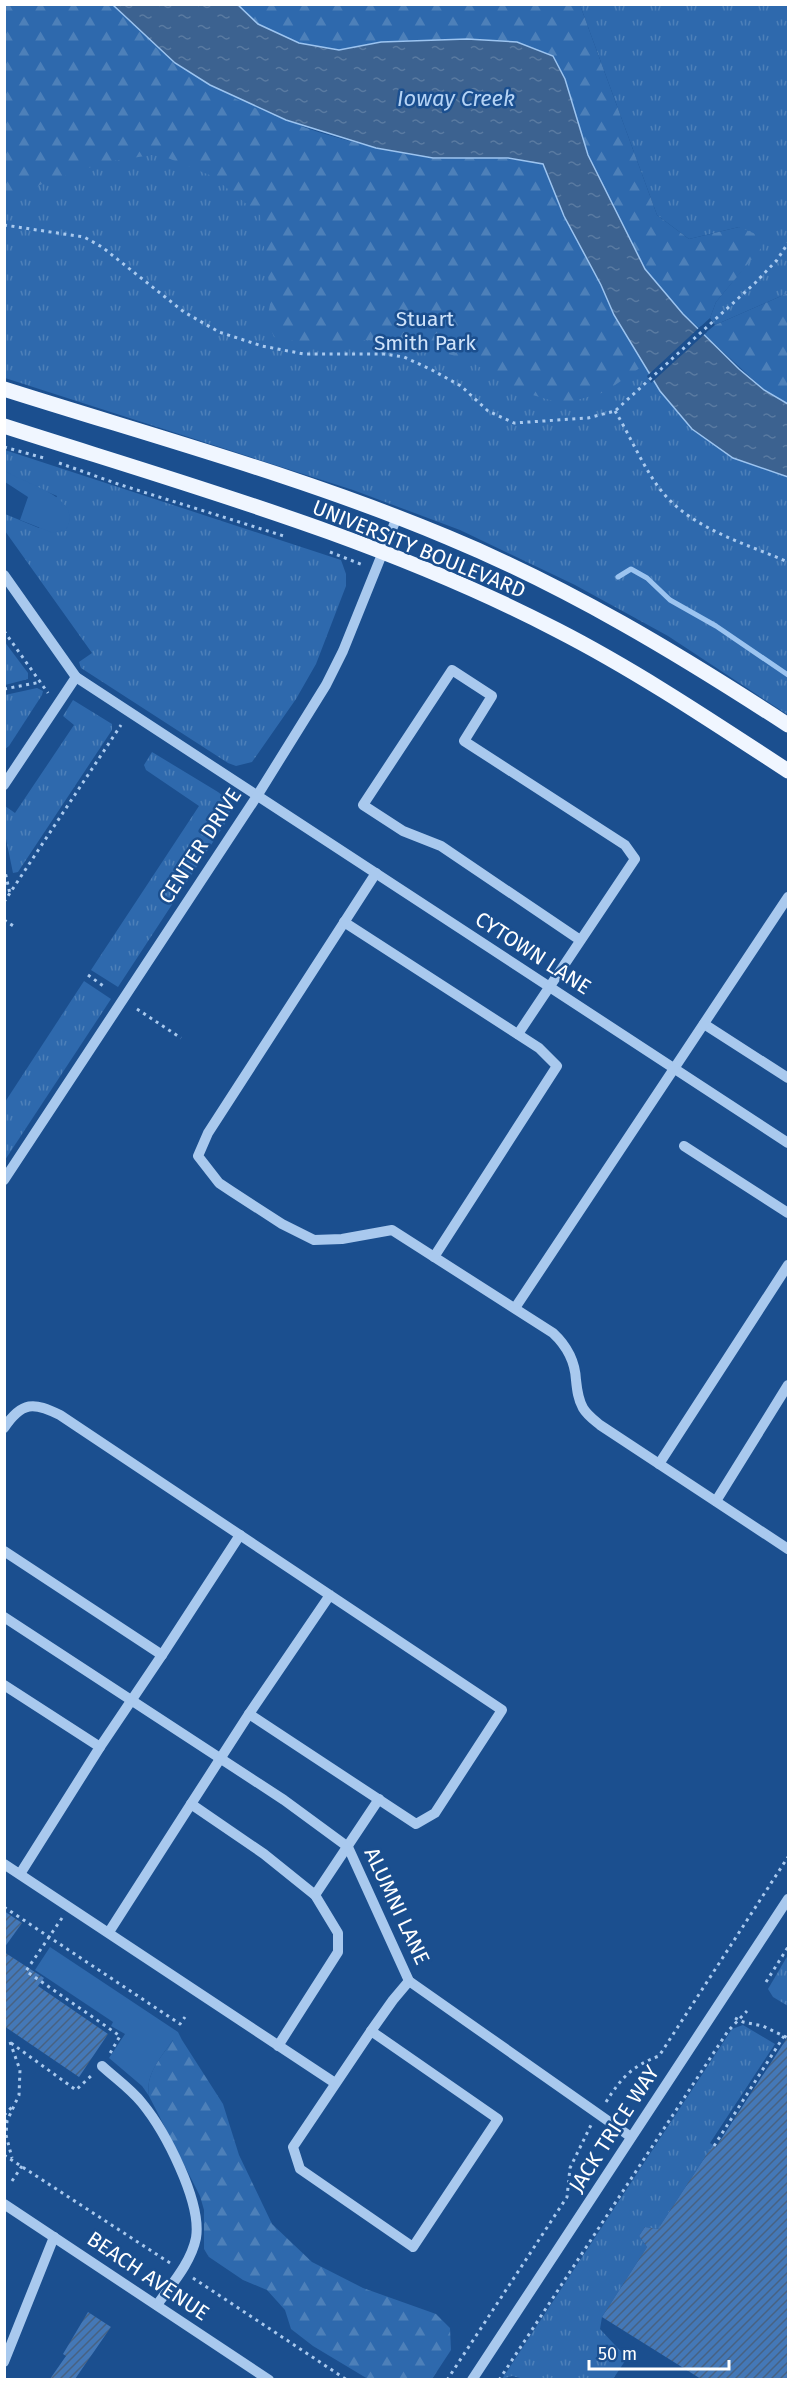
<svg xmlns="http://www.w3.org/2000/svg" width="793" height="2384" font-family="'Fira Sans',sans-serif">
	<defs>
		<pattern id="grass-tufts" width="24" height="20" patternUnits="userSpaceOnUse" patternTransform="scale(1.5)"><rect width="24" height="20" fill="#2e69ad"/><path d="M3 7l-1-3M5 7V3M7 7l1-3M15 17l-1-3M17 17v-4M19 17l1-3" fill="none" stroke="#4d80b9"/></pattern>
		<pattern id="forest-firs" width="22" height="20" patternUnits="userSpaceOnUse" patternTransform="scale(1.5)"><rect width="22" height="20" fill="#2e69ad"/><path d="M5 1l3.5 6h-7zM16 11l3.5 6h-7z" fill="#4d80b9"/></pattern>
		<pattern id="water-ripples" width="26" height="14" patternUnits="userSpaceOnUse" patternTransform="scale(1.5)"><rect width="26" height="14" fill="#3c6290"/><path d="M2 4q2-2 4 0t4 0M15 11q2-2 4 0t4 0" fill="none" stroke="#597aa1"/></pattern>
		<pattern id="building-hatch" width="6" height="6" patternUnits="userSpaceOnUse" patternTransform="scale(1.5)"><rect width="6" height="6" fill="#4478b7"/><path d="M-1 1l2-2M0 6l6-6M5 7l2-2" fill="none" stroke="#486282"/></pattern>
	</defs>
	<rect width="100%" height="100%" fill="#1b4f8f"/>
	<!-- grass -->
	<g fill="url(#grass-tufts)">
		<polygon points="5,5 113,5 131,23 614,315 660,391 733,458 788,477 788,715 668,636 575,585 460,530 353,490 5,378"/>
		<polygon points="580,5 788,5 788,293 715,325 710,318 716,302 761,247 739,227 689,239 657,215"/>
		<polygon points="5,450 341,560 346,574 346,586 316,664 296,699 252,762 236,766 228,763 81,668 79,662 92,653 5,531 5,514 39,528 57,496 16,479 5,471"/>
		<polygon points="4,641 28,673 28,679 5,685"/>
		<polygon points="37,688 43,691 42,695 9,746 5,749 5,695"/>
		<polygon points="73,700 112,724 112,730 18,872 13,873 5,834 5,806 15,813 74,725 63,716"/>
		<polygon points="152,752 218,792 232,803 228,819 118,987 91,970 199,806 146,770 144,765"/>
		<polygon points="84,981 111,999 5,1160 5,1102"/>
		<polygon points="788,1955 788,2006 773,1997 768,1989"/>
		<polygon points="743,2025 775,2044 710,2143 713,2145 658,2229 645,2227 639,2236 647,2247 602,2317 600,2329 627,2358 613,2379 529,2380 512,2376 502,2379 732,2029"/>
	</g>
	<!-- forest -->
	<g fill="url(#forest-firs)">
		<path d="M5,5H113C133,25 153,47 176,64C247,114 344,145 430,158C444,160 460,157 475,157C498,157 520,160 543,164L564,216L601,285L614,315L644,365L605,392L563,404L516,390L467,359L414,345L367,340L319,346L274,337L267,320L271,299L260,215L212,176L158,154L106,162L44,183L5,203Z"/>
		<polygon points="238,5 580,5 657,215 689,239 739,227 758,235 762,247 716,302 710,318 699,328 683,314 645,269 588,155 565,79 553,56 517,42 467,39 381,42 339,50 299,43 258,24"/>
		<polygon points="788,293 788,404 764,390 704,334 715,325"/>
		<path d="M173,2040H182L223,2104L239,2155L272,2224L312,2262L363,2288L436,2314L450,2328L451,2350L432,2379H368L313,2346L291,2329L285,2310L267,2290L243,2280L209,2257L204,2249V2210L200,2196L149,2096C145,2074 161,2057 173,2040Z"/>
	</g>
	<!-- garden -->
	<g fill="#2e69ad">
		<path d="M5,471C25,484 87,498 65,531L53,533L20,520L28,497L5,482Z"/>
		<path d="M50,1947L178,2032L182,2040H173C161,2057 145,2075 149,2096L142,2086L109,2058L125,2034L111,2026L113,2022L35,1970Z"/>
	</g>
	<!-- water -->
	<polygon fill="url(#water-ripples)" stroke="#9cc4f0" stroke-width="1.5" points="113,5 238,5 258,24 299,43 339,50 381,42 467,39 517,42 553,56 565,79 588,155 645,269 683,314 739,369 764,390 788,404 788,477 733,458 692,429 660,391 614,315 601,285 564,216 543,164 508,158 433,158 376,148 286,120 210,85 175,63"/>
	<!-- pier -->
	<polygon fill="#1b4f8f" points="701,326 707,332 651,383 647,376"/>
	<g fill="none" stroke-linecap="round" stroke-linejoin="round">
		<!-- stream -->
		<polyline stroke="#9cc4f0" stroke-width="5" points="618,577 631,569 647,578 670,600 716,626 788,675"/>
	</g>
	<!-- building -->
	<g fill="url(#building-hatch)">
		<polygon points="4,1911 22,1923 4,1948"/>
		<polygon points="4,1952 44,1978 38,1986 108,2034 79,2077 4,2026"/>
		<polygon points="789,2035 789,2379 701,2379 602,2317 647,2247 639,2236 645,2227 658,2229 713,2145 716,2147"/>
		<polygon points="88,2312 111,2327 75,2379 50,2379 66,2356 63,2354"/>
	</g>
	<g fill="none" stroke-linecap="round" stroke-linejoin="round">
		<!-- path -->
		<g stroke="#a9c9ee" stroke-width="3" stroke-dasharray="3 4.5" stroke-linecap="butt">
			<polyline points="4,225 84,237 102,247 184,312 219,332 262,346 304,354 384,354 404,357 432,370 461,386 488,411 514,423 588,418 615,411 755,283 777,260 788,243"/>
			<path d="M615,411C631,437 645,472 664,494C695,530 747,544 788,562"/>
			<polyline points="4,447 44,458"/>
			<polyline points="59,463 121,485 287,537"/>
			<polyline points="330,552 363,565"/>
			<polyline points="4,631 48,693"/>
			<polyline points="4,689 41,682"/>
			<polyline points="4,867 10,894"/>
			<polyline points="4,902 121,725"/>
			<polyline points="4,920 15,927"/>
			<polyline points="88,975 106,988"/>
			<polyline points="137,1009 181,1038"/>
			<polyline points="4,1907 180,2024 185,2017"/>
			<polyline points="62,1918 26,1971 120,2036 109,2055"/>
			<polyline points="766,1982 788,1947"/>
			<polyline points="735,2018 743,2022 763,2026 788,2038"/>
			<polyline points="10,2042 20,2070 19,2095 7,2121 6,2135 12,2158"/>
			<polyline points="11,2043 76,2090 92,2075"/>
			<path d="M606,2102C621,2078 632,2066 659,2056L788,1857"/>
			<polyline points="4,2115 12,2107"/>
			<polyline points="714,2146 784,2036"/>
			<polyline points="4,2155 170,2263"/>
			<polyline points="12,2181 22,2166"/>
			<polyline points="193,2278 347,2380"/>
			<polyline points="447,2380 567,2197 570,2168 591,2125"/>
			<polyline points="499,2380 728,2031 747,2011"/>
		</g>
		<!-- minor -->
		<g stroke="#a9c9ee" stroke-width="10">
			<polyline points="4,575 76,677 788,1143"/>
			<polyline points="4,785 76,677"/>
			<path d="M376,873L208,1133L198,1156L219,1183L231,1191L282,1224L314,1240L342,1239L392,1230L553,1333C567,1346 575,1361 576,1380C577,1390 578,1399 583,1408C587,1415 594,1420 600,1425L788,1549"/>
			<polyline points="344,922 539,1048 557,1066 434,1257"/>
			<polyline points="704,1024 788,1078"/>
			<polyline points="518,1034 635,859 625,845 464,741 492,696 452,670 363,805 403,831 441,846 580,940"/>
			<polyline points="684,1146 788,1213"/>
			<polyline points="4,1180 257,796 326,685 343,651 397,517"/>
			<polyline points="515,1308 788,897"/>
			<path d="M4,1428C22,1401 34,1402 60,1415L502,1710L435,1813L416,1824L249,1714L330,1595"/>
			<polyline points="659,1464 788,1265"/>
			<polyline points="716,1501 788,1385"/>
			<polyline points="4,1551 162,1655 100,1747"/>
			<polyline points="4,1617 284,1800 348,1847 409,1981 631,2137"/>
			<polyline points="162,1655 240,1535"/>
			<polyline points="4,1685 100,1747 20,1874"/>
			<polyline points="191,1804 249,1714"/>
			<polyline points="4,1864 335,2083"/>
			<polyline points="315,1895 379,1799"/>
			<polyline points="109,1932 191,1804 264,1854 315,1895 338,1933 338,1952 278,2046"/>
			<polygon points="371,2031 498,2119 413,2247 300,2169 293,2147"/>
			<polyline points="371,2031 393,2000 409,1981"/>
			<path d="M102,2066C115,2078 131,2089 142,2103C165,2131 202,2202 196,2238C191,2263 171,2285 157,2305"/>
			<polyline points="4,2204 269,2380"/>
			<polyline points="4,2362 54,2237"/>
			<polyline points="472,2380 788,1899"/>
		</g>
		<!-- major -->
		<g stroke="#f0f6ff" stroke-width="15">
			<path d="M4,389C152,436 304,477 447,537C568,587 679,654 788,725"/>
			<path d="M4,426C191,486 382,539 557,630C637,671 713,722 788,771"/>
		</g>
	</g>
	<g text-anchor="middle" stroke-width="5" stroke-linejoin="round" paint-order="stroke">
		<!-- park labels -->
		<g font-size="21" fill="#cfe3fa" stroke="#1b4f8f">
			<text x="425" y="326">Stuart<tspan x="425" dy="24">Smith Park</tspan></text>
		</g>
		<!-- street labels -->
		<g font-size="21" fill="#fff" stroke="#1b4f8f">
			<text transform="translate(419 549) rotate(22)" y="7">UNIVERSITY BOULEVARD</text>
			<text transform="translate(200 846) rotate(-57)" y="7">CENTER DRIVE</text>
			<text transform="translate(533 953) rotate(33)" y="7">CYTOWN LANE</text>
			<text transform="translate(397 1906) rotate(65)" y="7">ALUMNI LANE</text>
			<text transform="translate(614 2129) rotate(-57)" y="7">JACK TRICE WAY</text>
			<text transform="translate(148 2276) rotate(34)" y="7">BEACH AVENUE</text>
		</g>
		<!-- water labels -->
		<g font-size="22" font-style="italic" fill="#b5d3f5" stroke="#1b4f8f">
			<text x="456" y="106">Ioway Creek</text>
		</g>
	</g>
	<!-- border -->
	<rect width="793" height="2384" fill="none" stroke="#ffffff" stroke-width="12"/>
	<!-- scale -->
	<path d="M589 2360v9h140v-9" fill="none" stroke="#ffffff" stroke-width="3"/>
	<text x="598" y="2360" font-size="18" fill="#ffffff" stroke="#1b4f8f" stroke-width="4.5" paint-order="stroke">50 m</text>
</svg>
